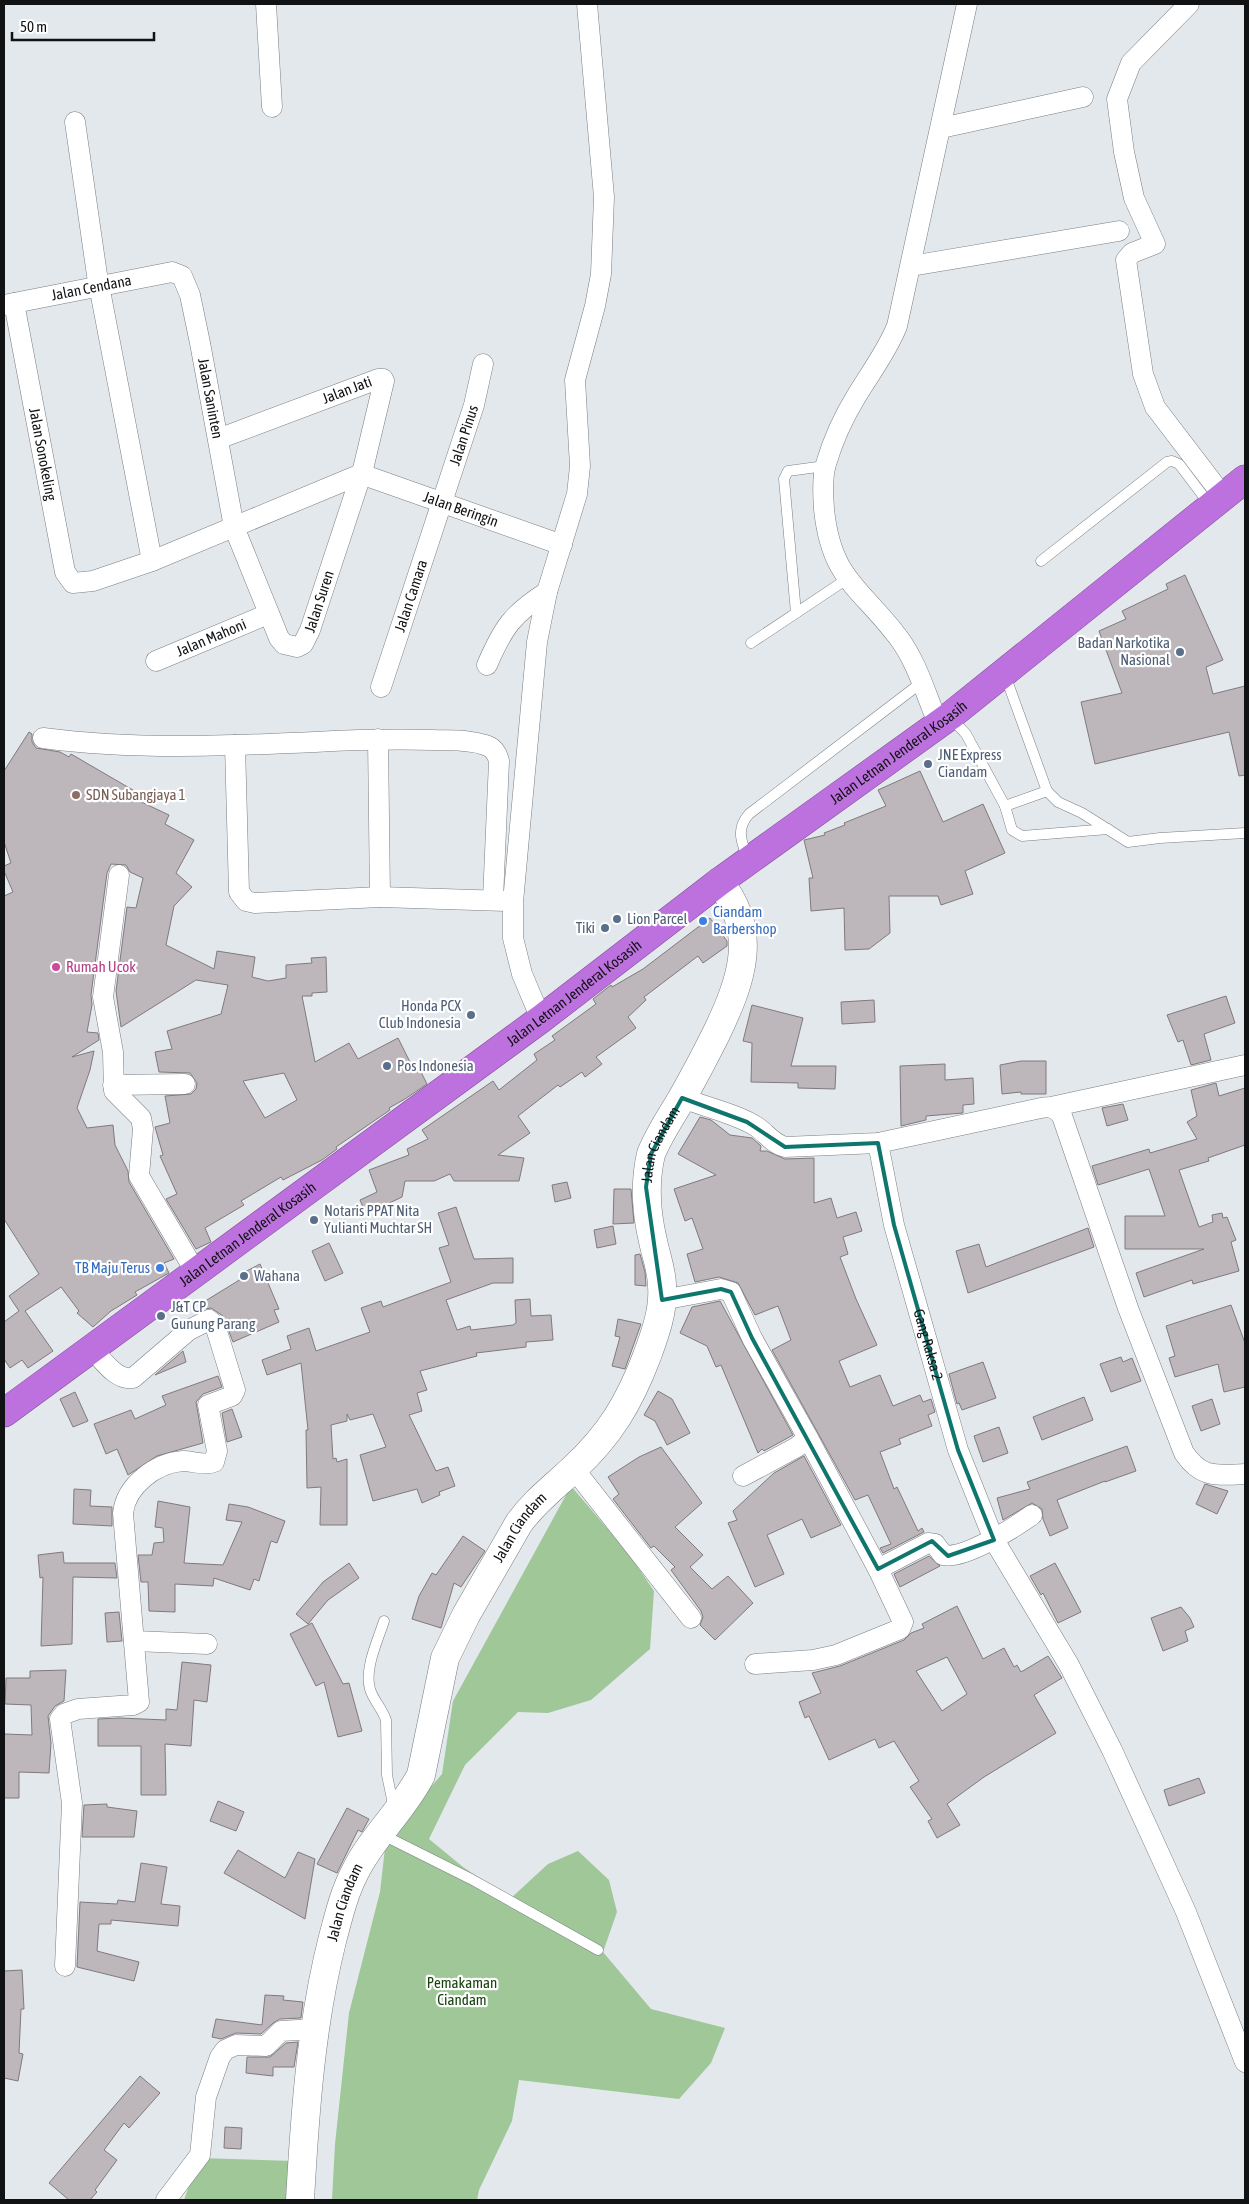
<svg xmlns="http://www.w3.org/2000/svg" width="1249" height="2204" font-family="'Asap Condensed',sans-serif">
	<rect width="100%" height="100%" fill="#e3e8ed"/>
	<!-- green -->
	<g fill="#9fc798">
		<polygon points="571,1486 629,1554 654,1591 650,1649 591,1700 548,1713 518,1712 465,1765 429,1839 463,1867 510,1899 548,1864 578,1851 609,1880 617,1912 603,1952 651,2009 725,2028 711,2063 679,2099 519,2080 512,2121 479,2190 477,2200 332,2200 335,2144 349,2013 380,1892 386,1839 442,1774 453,1701"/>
		<polygon points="199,2158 294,2161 291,2200 184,2200"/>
	</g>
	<!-- building -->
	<g fill="#bdb7bb" stroke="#807a7d" fill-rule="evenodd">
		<polygon points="1185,575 1223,660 1206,667 1213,694 1245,686 1245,775 1239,776 1229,732 1095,764 1081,702 1122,693 1099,631 1126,619 1122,611 1168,589 1166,584"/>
		<path d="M29,732L32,734V742L36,748L60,752L69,757L71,754L138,793L135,799L169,815L165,824L194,840L176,873L192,887L174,906L166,945L214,969L217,951L255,957L252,977L268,981L286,978V965L312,963L311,958L326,957L327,992L312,993V996H302L315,1062L349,1043L358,1059L398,1038L413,1068L418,1066L427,1084L405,1099L389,1108L390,1110L336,1147L337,1149L322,1160L283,1180L281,1177L241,1201L244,1205L205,1228L211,1242L196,1249L166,1199L177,1194L160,1156L163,1155L155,1127L170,1123L165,1096L191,1094L196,1089L197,1083L190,1073L159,1072L155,1052L172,1049L167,1031L221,1014L228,985L196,980L121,1027L116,991L127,907L136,908L143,878L130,872L126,865L111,864L107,873L91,995L92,1005L87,1032L98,1033L99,1040L72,1057L94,1051L90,1070L77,1108L87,1128L113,1125L115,1145L128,1171L129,1182L174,1259L164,1263L169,1273L135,1292L137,1295L111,1311L93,1327L77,1313L79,1311L61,1287L25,1311L53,1351L28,1368L22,1360L10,1368L4,1359V1322L19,1311L9,1296L39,1274L4,1219V896L13,892L4,871V866L11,863L4,842V771ZM284,1073L297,1100L265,1118L243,1081Z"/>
		<polygon points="920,771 943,822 983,804 1005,853 965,871 973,894 941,905 938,896 889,896 890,933 869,949 845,950 844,908 811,911 809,878 813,878 804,840 825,835 824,833 845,825 844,823 886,806 878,790"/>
		<polygon points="710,918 727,941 727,946 703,963 698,956 644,997 646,1000 628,1017 636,1028 596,1057 602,1064 585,1077 582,1072 560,1087 558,1085 518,1116 530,1133 498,1155 524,1158 519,1181 454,1181 450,1174 434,1181 405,1181 402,1197 366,1214 360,1200 377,1192 369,1170 409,1155 407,1149 428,1139 422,1130 493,1081 499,1090 537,1060 534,1054 555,1040 552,1036 596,1004 593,999 611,985 612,987 643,969"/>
		<polygon points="1226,996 1235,1023 1204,1034 1211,1060 1191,1065 1183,1040 1178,1042 1167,1015"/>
		<polygon points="874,1000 875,1022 842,1024 841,1002"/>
		<polygon points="752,1005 803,1018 791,1066 836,1066 835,1089 798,1088 798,1083 751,1082 752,1043 743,1041"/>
		<polygon points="1021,1061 1046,1061 1046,1094 1021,1094 1021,1092 1002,1094 1000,1065"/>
		<polygon points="945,1064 945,1080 973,1078 974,1104 963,1105 963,1113 926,1116 926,1120 901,1126 900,1066"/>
		<polygon points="1216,1083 1219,1096 1245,1088 1245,1145 1208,1158 1209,1161 1179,1170 1199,1227 1213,1222 1212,1215 1222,1213 1223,1218 1227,1217 1236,1240 1231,1242 1239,1271 1193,1284 1192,1280 1144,1297 1136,1273 1204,1249 1125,1249 1125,1216 1165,1216 1149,1169 1098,1185 1092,1166 1149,1149 1150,1153 1197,1139 1187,1122 1197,1116 1191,1090"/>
		<polygon points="1123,1104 1128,1120 1107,1126 1102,1108"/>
		<polygon points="700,1117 711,1120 730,1135 752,1138 761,1146 760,1151 767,1151 785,1159 814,1158 814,1203 831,1198 837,1218 856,1212 862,1231 843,1237 848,1254 840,1257 856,1299 877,1345 839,1361 850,1387 880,1375 893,1406 920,1395 923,1402 931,1399 935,1412 928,1415 932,1426 899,1439 901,1444 880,1452 894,1489 897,1487 918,1531 922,1528 924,1532 883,1553 880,1548 891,1544 868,1495 855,1500 772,1350 791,1340 778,1306 755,1315 738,1283 719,1277 695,1282 687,1254 703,1249 692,1218 685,1221 674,1189 716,1175 678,1154"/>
		<polygon points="567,1182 571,1198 555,1202 552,1185"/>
		<polygon points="614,1189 631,1189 634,1223 613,1224"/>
		<polygon points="456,1207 474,1259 513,1258 513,1283 493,1283 446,1300 457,1330 470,1326 471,1330 513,1325 516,1323 515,1300 530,1299 531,1316 551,1315 553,1340 526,1342 526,1347 476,1353 477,1356 420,1371 427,1390 417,1393 422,1411 409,1415 436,1471 448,1467 455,1486 439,1492 440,1495 422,1503 417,1489 373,1501 360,1455 386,1447 373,1414 350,1420 347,1414 347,1421 331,1425 333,1459 336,1458 337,1462 347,1459 347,1525 320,1525 321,1487 307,1488 306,1430 308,1430 301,1363 267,1375 262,1360 291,1349 287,1336 309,1328 316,1351 370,1332 361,1308 381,1301 383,1307 451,1282 439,1248 449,1245 438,1213"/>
		<polygon points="613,1226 616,1244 597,1248 594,1230"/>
		<polygon points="1088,1228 1094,1247 968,1293 956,1251 979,1244 986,1267"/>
		<polygon points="329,1243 343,1273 325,1281 312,1251"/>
		<polygon points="640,1254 645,1272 646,1286 635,1285 635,1255"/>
		<polygon points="260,1264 279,1309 274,1310 279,1322 233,1342 223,1316 211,1308 206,1309 202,1303 241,1279 239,1275"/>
		<polygon points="720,1301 793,1435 764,1451 762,1449 758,1453 721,1365 716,1367 707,1346 680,1333 692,1307"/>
		<polygon points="1231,1305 1245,1343 1245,1387 1224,1392 1218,1364 1175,1377 1169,1358 1175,1356 1166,1326"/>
		<polygon points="618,1319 641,1324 625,1369 612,1366 620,1337 615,1336"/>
		<polygon points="183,1351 186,1362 155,1375"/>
		<polygon points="1121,1357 1123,1362 1132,1358 1141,1381 1111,1392 1100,1364"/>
		<polygon points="983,1362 996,1398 962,1410 959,1403 957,1404 949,1374"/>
		<polygon points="218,1376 222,1387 203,1394 196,1402 203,1443 157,1456 128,1475 117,1449 106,1454 94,1424 131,1410 135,1419 166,1405 162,1396"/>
		<polygon points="658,1391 672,1399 690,1433 667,1445 655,1421 644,1415"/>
		<polygon points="75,1392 88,1421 73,1427 60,1399"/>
		<polygon points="1084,1397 1093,1420 1042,1440 1033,1417"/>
		<polygon points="1212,1399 1220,1424 1201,1431 1192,1406"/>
		<polygon points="232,1409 242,1437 227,1442 222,1413"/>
		<polygon points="999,1427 1008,1453 983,1462 974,1436"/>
		<polygon points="1127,1446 1136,1471 1105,1482 1105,1481 1057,1500 1068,1528 1050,1536 1043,1519 1042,1509 1032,1503 1003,1520 997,1498 1030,1489 1027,1482"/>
		<polygon points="661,1447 702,1503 675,1527 703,1555 690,1567 712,1589 728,1576 753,1603 715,1640 700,1625 703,1617 701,1611 671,1570 675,1567 654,1546 651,1548 613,1499 619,1494 608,1477 639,1457"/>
		<polygon points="804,1456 841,1525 811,1538 802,1519 767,1535 784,1574 755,1587 728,1523 737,1520 733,1511 774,1473"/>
		<polygon points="1205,1484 1228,1491 1217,1514 1196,1504"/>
		<polygon points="74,1489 91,1490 90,1506 112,1507 112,1526 73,1524"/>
		<polygon points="158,1501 190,1507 184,1563 223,1565 242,1522 226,1520 229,1504 248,1507 285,1521 277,1543 271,1541 259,1581 254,1579 250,1590 214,1578 213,1586 175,1584 175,1612 149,1611 148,1582 141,1582 138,1555 152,1555 154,1543 164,1542 163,1528 155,1527"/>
		<polygon points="463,1536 485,1551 461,1587 454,1583 441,1628 412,1619 419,1596 432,1573 436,1575"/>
		<polygon points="63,1552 64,1563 115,1563 117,1578 73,1577 72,1644 41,1646 43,1577 40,1578 38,1555"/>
		<polygon points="929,1556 940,1566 900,1587 894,1574"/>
		<polygon points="349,1563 359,1578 328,1600 308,1624 296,1614 323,1582"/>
		<polygon points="1055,1563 1081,1612 1058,1623 1043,1593 1041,1595 1030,1576"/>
		<path d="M957,1606L983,1659L1004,1648L1014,1667L1017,1665L1021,1672L1048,1656L1062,1678L1034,1695L1056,1733L984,1777L947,1804L960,1825L937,1838L928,1821L932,1819L910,1787L919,1781L894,1741L879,1748L875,1739L829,1760L809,1716L805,1718L799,1702L821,1693L812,1673L840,1666L904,1640L911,1633L924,1628L922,1624ZM947,1657L967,1694L942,1711L916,1671Z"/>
		<polygon points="1181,1607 1190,1618 1194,1627 1185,1631 1188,1641 1163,1651 1151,1618"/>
		<polygon points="119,1612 122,1641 107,1642 105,1613"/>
		<polygon points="312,1623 343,1684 349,1683 362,1731 338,1737 324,1682 316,1686 290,1634"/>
		<polygon points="182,1662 211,1665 207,1702 194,1700 191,1746 165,1744 166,1795 141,1795 141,1746 98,1746 98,1719 120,1718 166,1720 166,1709 177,1710"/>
		<polygon points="66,1670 64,1701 55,1706 48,1716 51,1743 49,1773 19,1772 19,1798 4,1798 4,1734 32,1735 31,1705 5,1704 6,1678 30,1678 30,1671"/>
		<polygon points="1199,1778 1205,1793 1169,1806 1164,1790"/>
		<polygon points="218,1801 244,1812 236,1831 210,1821"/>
		<polygon points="107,1804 107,1807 137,1811 134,1837 82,1837 84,1805"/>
		<polygon points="347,1808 369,1819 362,1832 358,1830 337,1873 317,1864"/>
		<polygon points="238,1850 285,1878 298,1852 315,1859 305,1919 224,1873"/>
		<polygon points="141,1863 167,1867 161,1904 180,1906 178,1926 111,1920 111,1924 99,1924 97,1951 139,1962 134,1981 77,1967 80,1902 117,1904 118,1900 135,1902"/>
		<polygon points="22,1970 24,2009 21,2009 19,2053 23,2054 18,2081 4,2078 4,1971"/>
		<polygon points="265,1995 284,1996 283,2000 303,2002 301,2018 280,2019 273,2023 261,2034 236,2033 221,2039 212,2037 216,2019 262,2025"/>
		<polygon points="298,2042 294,2067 273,2067 273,2076 246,2073 247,2057 270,2057 286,2043"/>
		<polygon points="140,2076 160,2093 129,2128 124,2123 104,2150 117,2160 95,2190 97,2192 90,2200 69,2200 49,2183"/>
		<polygon points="225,2127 242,2128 241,2149 224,2148"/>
	</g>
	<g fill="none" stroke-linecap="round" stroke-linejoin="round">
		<!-- lane casing -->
		<g stroke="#7a7e82" stroke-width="11">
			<g id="lane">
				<polyline points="1041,561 1167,462 1172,461 1179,464 1210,505"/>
				<polyline points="796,613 784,479 788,471 825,466"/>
				<polyline points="751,643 847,579"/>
				<polyline points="1005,675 1047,791 1058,802 1082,813 1128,842 1160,838 1245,833"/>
				<polyline points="951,718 966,734 1005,806 1047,791"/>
				<polyline points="1005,806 1012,830 1022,836 1108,829"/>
				<path d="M748,860C742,842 735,830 749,814L921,683"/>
				<path d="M384,1621C378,1640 364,1669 370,1689C373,1700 382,1708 386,1720L387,1775L394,1809"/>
				<polyline points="381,1834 471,1879 598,1950"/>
			</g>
		</g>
		<!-- street casing -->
		<g stroke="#7a7e82" stroke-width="21">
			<g id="street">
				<polyline points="266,4 272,107"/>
				<polyline points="1189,4 1131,63 1117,99 1124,152 1134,198 1155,244 1132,253 1126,260 1143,374 1155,407 1223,496"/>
				<polyline points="75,122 97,275 152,561"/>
				<polyline points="941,128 1083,97"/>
				<polyline points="911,266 1119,231"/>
				<path id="s1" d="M14,303L65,572L73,583L93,581L152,561L361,474"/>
				<path id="s2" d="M4,305L172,272L182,276L190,295L200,343L234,527L279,638L284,644L297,647L303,644L310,630L363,469L384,381L383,379H378L218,439"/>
				<path id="s3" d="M361,474L562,545"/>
				<path id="s4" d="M156,661L268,614"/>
				<path d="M487,665C503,628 512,614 547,592"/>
				<path id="s5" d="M381,687L474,405L483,364"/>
				<path d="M938,723C926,695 917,662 898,637C860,587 831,579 824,509C823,496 822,477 826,464C833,440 844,416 857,395C871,372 887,351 897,326L967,4"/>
				<path d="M43,738C133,750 225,746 315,742C354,740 393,739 432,740C450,741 468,739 485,745C493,747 497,753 499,761L493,899"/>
				<polyline points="378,739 380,897"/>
				<polyline points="235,745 239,892 246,901 255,903 380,897 506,901"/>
				<polyline points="119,875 103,997 113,1052 114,1091 141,1118 143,1129 139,1176 195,1271"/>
				<polyline points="541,1019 522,974 513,938 513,902 537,642 547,592 577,494 580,466 575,380 595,306 601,274 604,197 587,4"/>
				<polyline points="113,1085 185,1084"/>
				<path d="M682,1098C703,1106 740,1115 757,1127C767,1134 772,1143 785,1147L878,1143L1041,1108C1050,1106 1056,1108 1062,1116L1128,1308L1184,1453C1202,1479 1216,1475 1245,1474"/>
				<polyline points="1051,1107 1245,1065"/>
				<path id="s6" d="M878,1143L894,1225L958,1450L994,1540L1069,1665L1112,1750L1186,1912L1245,2062"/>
				<polyline points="662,1300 721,1289 731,1292 752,1338 808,1438 797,1447 743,1476"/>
				<path d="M808,1438L878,1569L928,1543L935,1544L943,1555C964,1560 1015,1527 1032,1515"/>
				<polyline points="574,1469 691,1618"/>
				<polyline points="134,1641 207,1644"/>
				<polyline points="755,1664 813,1660 836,1655 900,1629 903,1622 878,1569"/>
				<path d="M65,1966L72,1803L60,1719L64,1714L78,1709L133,1705L139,1702L123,1513C126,1486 155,1463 183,1461C193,1461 205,1466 214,1462L217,1451L208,1405L232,1396L235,1390L215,1325L209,1320L189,1330L133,1378C116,1381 103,1360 92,1349"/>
				<polyline points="166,2200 200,2155 206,2097 220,2057 225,2050 236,2045 266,2046 281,2031 315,2029"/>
			</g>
		</g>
		<!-- secondary casing -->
		<g stroke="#7a7e82" stroke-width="29">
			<g id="secondary">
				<path id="s7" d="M300,2200C305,2112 311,2023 333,1937C339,1915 344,1893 355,1872C372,1837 403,1810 421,1775L445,1658L466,1615L519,1523C534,1502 554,1487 573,1469C610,1435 629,1403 647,1356C655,1334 664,1310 662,1286C662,1271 656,1256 653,1241C646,1212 644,1184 651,1154C659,1134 671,1117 682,1098C694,1077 705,1056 716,1034C741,982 760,932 719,882"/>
			</g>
		</g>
		<!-- highway casing -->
		<g stroke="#815097" stroke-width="29">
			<g id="highway">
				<path id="s8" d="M4,1413L541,1019L719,882L950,716L1245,479"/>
			</g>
		</g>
		<!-- lane -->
		<use href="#lane" stroke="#fff" stroke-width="10"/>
		<!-- street -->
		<use href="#street" stroke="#fff" stroke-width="20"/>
		<!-- secondary -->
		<use href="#secondary" stroke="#fff" stroke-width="28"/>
		<!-- highway -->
		<use href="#highway" stroke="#bd71de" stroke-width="28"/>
	</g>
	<!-- marked area -->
	<path fill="none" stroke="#0f766e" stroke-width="4" stroke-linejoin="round" d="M682,1098L747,1122L785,1147L878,1143L894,1225L958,1450L994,1540L948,1556L932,1541L878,1569L752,1338L731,1292L721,1289L662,1300L646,1187L651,1154Z"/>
	<!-- markers -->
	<g fill="#5c6f8a" stroke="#fff" stroke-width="2">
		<circle cx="1180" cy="652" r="5"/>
		<circle cx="928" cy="764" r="5"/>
		<circle cx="617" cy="919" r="5"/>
		<circle cx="605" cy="928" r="5"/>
		<circle cx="471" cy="1015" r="5"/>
		<circle cx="387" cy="1066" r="5"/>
		<circle cx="314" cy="1220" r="5"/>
		<circle cx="244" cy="1276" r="5"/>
		<circle cx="161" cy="1316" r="5"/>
	</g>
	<circle fill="#8d6e63" stroke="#fff" stroke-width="2" cx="76" cy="795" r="5"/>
	<g fill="#3f7fe0" stroke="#fff" stroke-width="2">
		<circle cx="703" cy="921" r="5"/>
		<circle cx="160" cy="1268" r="5"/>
	</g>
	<circle fill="#d1479c" stroke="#fff" stroke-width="2" cx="56" cy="967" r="5"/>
	<g text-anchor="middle" stroke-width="4.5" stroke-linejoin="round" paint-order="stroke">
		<!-- street labels -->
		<g font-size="15" fill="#111214" stroke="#fff">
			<text dy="5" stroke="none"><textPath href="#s2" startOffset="89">Jalan Cendana</textPath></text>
			<text transform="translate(347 390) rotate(-21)" y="5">Jalan Jati</text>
			<text dy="5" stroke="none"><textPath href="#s2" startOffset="308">Jalan Saninten</textPath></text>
			<text dy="5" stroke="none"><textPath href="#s5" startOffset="265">Jalan Pinus</textPath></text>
			<text dy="5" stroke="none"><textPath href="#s1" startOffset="154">Jalan Sonokeling</textPath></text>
			<text dy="5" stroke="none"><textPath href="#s3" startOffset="106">Jalan Beringin</textPath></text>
			<text dy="5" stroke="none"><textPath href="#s5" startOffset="96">Jalan Camara</textPath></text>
			<text dy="5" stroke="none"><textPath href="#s2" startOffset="632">Jalan Suren</textPath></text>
			<text dy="5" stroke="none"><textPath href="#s4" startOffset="60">Jalan Mahoni</textPath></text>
			<text dy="5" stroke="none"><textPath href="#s8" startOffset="1112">Jalan Letnan Jenderal Kosasih</textPath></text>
			<text dy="5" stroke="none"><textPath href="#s8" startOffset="708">Jalan Letnan Jenderal Kosasih</textPath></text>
			<text dy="5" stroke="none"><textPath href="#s7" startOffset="1156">Jalan Ciandam</textPath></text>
			<text dy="5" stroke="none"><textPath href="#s8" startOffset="302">Jalan Letnan Jenderal Kosasih</textPath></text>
			<text dy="5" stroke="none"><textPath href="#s6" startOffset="208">Gang Raksa 2</textPath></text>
			<text dy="5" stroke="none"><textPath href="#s7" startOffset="722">Jalan Ciandam</textPath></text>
			<text dy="5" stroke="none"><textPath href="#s7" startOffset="302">Jalan Ciandam</textPath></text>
		</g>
		<!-- service labels -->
		<g font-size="15" fill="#4e5e75" stroke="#fff" text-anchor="start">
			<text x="1170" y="648" text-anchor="end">Badan Narkotika<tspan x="1170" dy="17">Nasional</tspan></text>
			<text x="938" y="760">JNE Express<tspan x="938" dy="17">Ciandam</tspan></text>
			<text x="627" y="924">Lion Parcel</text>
			<text x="595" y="933" text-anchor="end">Tiki</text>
			<text x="461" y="1011" text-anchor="end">Honda PCX<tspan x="461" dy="17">Club Indonesia</tspan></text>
			<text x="397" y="1071">Pos Indonesia</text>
			<text x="324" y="1216">Notaris PPAT Nita<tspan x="324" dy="17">Yulianti Muchtar SH</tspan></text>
			<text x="254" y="1281">Wahana</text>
			<text x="171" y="1312">J&amp;T CP<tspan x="171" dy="17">Gunung Parang</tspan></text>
		</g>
		<!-- education labels -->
		<g font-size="15" fill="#785e54" stroke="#fff" text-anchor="start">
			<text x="86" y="800">SDN Subangjaya 1</text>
		</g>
		<!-- shop labels -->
		<g font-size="15" fill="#366cbe" stroke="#fff" text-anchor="start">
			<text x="713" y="917">Ciandam<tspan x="713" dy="17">Barbershop</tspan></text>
			<text x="150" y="1273" text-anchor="end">TB Maju Terus</text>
		</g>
		<!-- hotel labels -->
		<g font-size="15" fill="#b23c85" stroke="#fff" text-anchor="start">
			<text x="66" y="972">Rumah Ucok</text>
		</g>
		<!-- park labels -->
		<g font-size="15" fill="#17430f" stroke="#fff">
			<text x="462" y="1988">Pemakaman<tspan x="462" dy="17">Ciandam</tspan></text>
		</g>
	</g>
	<!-- border -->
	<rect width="1249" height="2204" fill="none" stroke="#111214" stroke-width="10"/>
	<!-- scale -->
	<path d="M12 32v8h142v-8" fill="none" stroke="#111214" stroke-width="2.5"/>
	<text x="20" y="32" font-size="15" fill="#111214" stroke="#ffffff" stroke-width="4" paint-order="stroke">50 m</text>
</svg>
